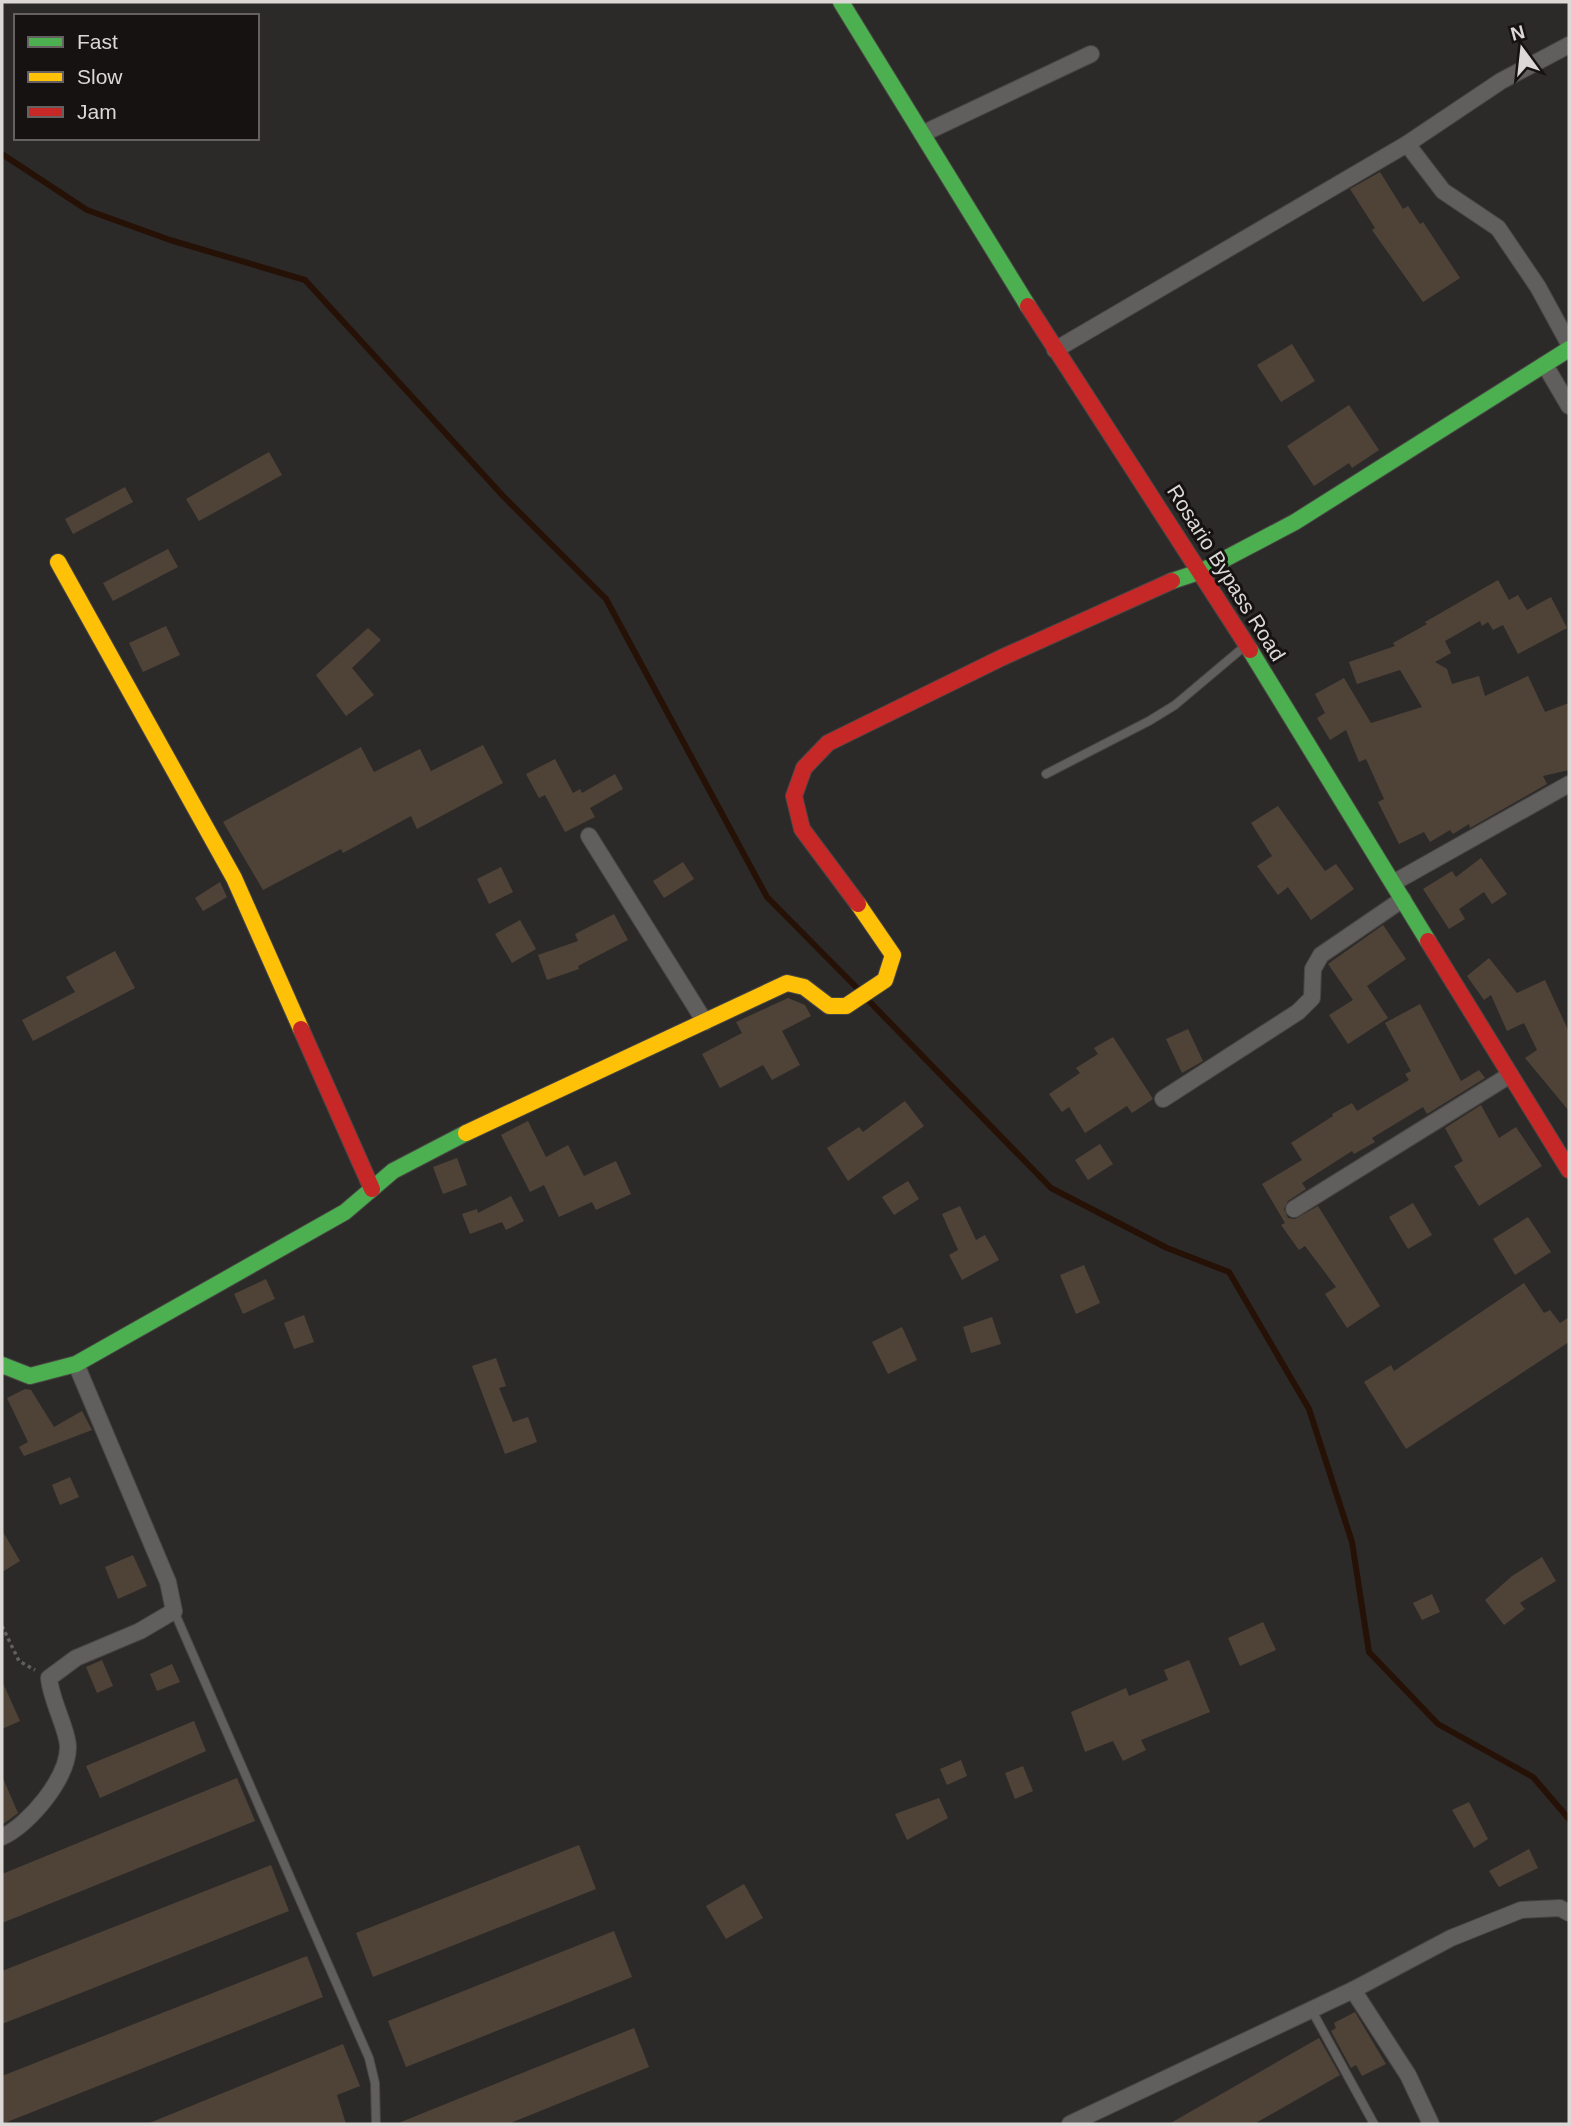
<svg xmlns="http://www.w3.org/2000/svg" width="1571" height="2126" font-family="Helvetica,sans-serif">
	<rect width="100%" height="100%" fill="#2c2a28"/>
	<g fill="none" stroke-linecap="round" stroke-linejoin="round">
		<!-- stream -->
		<g stroke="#261106" stroke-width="6">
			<polyline points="2,154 87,210 170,240 305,280 504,497 606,599 767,897 859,990"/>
			<polyline points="866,998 1051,1188 1167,1248 1229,1272 1309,1409 1352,1542 1369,1652 1438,1724 1533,1777 1569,1819"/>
		</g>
	</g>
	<!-- building -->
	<g fill="#4f4338">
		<polygon points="1380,172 1403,209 1408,206 1420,224 1423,222 1460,278 1423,302 1372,230 1375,228 1350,189"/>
		<polygon points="1292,344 1315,381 1281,402 1257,365"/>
		<polygon points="1349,405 1379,450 1352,468 1349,463 1314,486 1287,446"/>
		<polygon points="269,452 282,475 199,521 186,499"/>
		<polygon points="125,487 133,502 73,534 65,519"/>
		<polygon points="168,549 178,567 113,601 103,583"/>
		<polygon points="1498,580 1509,600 1518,595 1527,610 1551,597 1567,628 1518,654 1503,625 1493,630 1488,622 1482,626 1480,621 1445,641 1451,653 1435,662 1447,669 1452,684 1479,676 1485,696 1528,676 1545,712 1569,703 1569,770 1543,776 1547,784 1470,828 1469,824 1453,834 1450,830 1430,842 1424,832 1399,844 1378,802 1384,799 1366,759 1359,762 1346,730 1330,740 1317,718 1325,713 1315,694 1344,678 1371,723 1422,707 1400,670 1357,684 1349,662 1395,646 1393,643 1427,624 1425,622"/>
		<polygon points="166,626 180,655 143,672 129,643"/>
		<polygon points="368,628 381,640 352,668 374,695 346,716 316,675"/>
		<polygon points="483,745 503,783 417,829 411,816 343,853 341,849 263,890 223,822 361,747 374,772 420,749 431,771"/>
		<polygon points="555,759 573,793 580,789 582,793 615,774 623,789 590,808 595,817 565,832 545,795 539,798 526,774"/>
		<polygon points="1278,806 1325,871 1336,864 1354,889 1311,920 1288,887 1278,895 1257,866 1272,856 1251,823"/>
		<polygon points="1481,858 1507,894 1492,904 1484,892 1459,909 1465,919 1449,929 1423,889 1452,871 1456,877"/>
		<polygon points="683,862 694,879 664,898 653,881"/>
		<polygon points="501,867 513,892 489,904 477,879"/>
		<polygon points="220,882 227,897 203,911 195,898"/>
		<polygon points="614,914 628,940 578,966 579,969 547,980 538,955 578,941 575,934"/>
		<polygon points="520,920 536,949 512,963 495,934"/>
		<polygon points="1383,925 1406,959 1367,986 1388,1018 1348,1044 1329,1015 1353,1000 1328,964"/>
		<polygon points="115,951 135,988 33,1041 22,1020 75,992 66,977"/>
		<polygon points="1489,958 1517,993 1545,980 1569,1032 1569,1111 1525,1058 1537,1050 1524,1023 1507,1031 1491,995 1484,1000 1467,976"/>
		<polygon points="788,998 805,1005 811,1016 782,1031 800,1065 772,1080 763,1065 720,1088 702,1054 742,1033 736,1022"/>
		<polygon points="1420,1004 1461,1081 1479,1070 1485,1078 1427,1114 1423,1107 1372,1138 1375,1142 1354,1154 1352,1151 1302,1183 1306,1189 1288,1201 1284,1209 1288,1218 1295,1219 1318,1206 1380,1306 1347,1328 1325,1294 1336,1287 1305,1246 1299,1250 1281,1225 1285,1223 1262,1184 1302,1160 1291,1143 1333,1116 1332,1114 1352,1103 1357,1111 1409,1080 1405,1074 1411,1071 1385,1023"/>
		<polygon points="1188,1029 1203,1061 1182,1073 1166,1039"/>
		<polygon points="1113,1037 1153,1099 1132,1113 1127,1106 1085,1133 1069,1107 1062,1112 1049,1094 1080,1073 1076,1068 1098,1054 1094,1048"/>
		<polygon points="905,1101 924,1126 848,1181 827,1148 859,1127 863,1132"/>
		<polygon points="1481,1105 1499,1138 1516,1127 1542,1166 1479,1206 1454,1166 1463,1161 1445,1128"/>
		<polygon points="528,1121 546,1157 568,1145 584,1176 616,1161 631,1194 596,1210 592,1202 559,1217 544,1185 530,1192 501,1135"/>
		<polygon points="1100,1144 1113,1164 1088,1180 1075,1160"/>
		<polygon points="457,1158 467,1185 443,1194 433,1167"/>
		<polygon points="908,1181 919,1199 894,1215 882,1197"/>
		<polygon points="511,1196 524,1221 506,1230 502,1222 470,1234 462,1214 477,1209 478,1213"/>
		<polygon points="1413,1203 1432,1235 1408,1249 1389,1217"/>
		<polygon points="960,1206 976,1240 985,1235 999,1260 962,1280 949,1255 958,1250 942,1214"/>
		<polygon points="1528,1217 1551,1252 1515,1275 1493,1239"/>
		<polygon points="1084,1265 1100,1303 1076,1314 1060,1275"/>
		<polygon points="266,1279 275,1299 243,1314 234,1294"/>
		<polygon points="1524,1283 1544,1313 1550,1310 1560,1323 1569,1317 1569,1342 1406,1449 1364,1382 1391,1365 1394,1371"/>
		<polygon points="304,1315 314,1342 294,1349 284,1323"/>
		<polygon points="992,1317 1001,1344 971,1353 963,1327"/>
		<polygon points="902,1327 917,1360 888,1374 872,1342"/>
		<polygon points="496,1358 506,1386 499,1388 513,1422 528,1417 537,1442 505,1454 472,1366"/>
		<polygon points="25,1389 31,1390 54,1427 82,1411 92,1430 24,1456 19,1447 28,1442 7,1398"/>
		<polygon points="70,1477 79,1497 60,1505 52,1485"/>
		<polygon points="2,1530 20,1561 2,1572"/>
		<polygon points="133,1555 147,1586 118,1599 105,1567"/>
		<polygon points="1542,1557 1556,1581 1520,1603 1525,1609 1504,1625 1485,1600 1512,1576"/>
		<polygon points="1432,1594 1440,1612 1422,1620 1413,1603"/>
		<polygon points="1263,1622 1276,1650 1240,1666 1228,1638"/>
		<polygon points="102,1660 113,1686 97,1693 86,1667"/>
		<polygon points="1189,1660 1210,1712 1141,1740 1146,1750 1123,1761 1113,1741 1085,1752 1071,1712 1126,1688 1129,1696 1168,1680 1164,1670"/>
		<polygon points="172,1664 180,1682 157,1691 150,1674"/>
		<polygon points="2,1681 20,1721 2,1729"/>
		<polygon points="194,1721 206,1751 100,1798 86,1766"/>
		<polygon points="961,1760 967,1776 947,1785 940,1769"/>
		<polygon points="1023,1766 1033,1791 1015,1799 1005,1773"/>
		<polygon points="2,1776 18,1813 2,1825"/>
		<polygon points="237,1778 255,1821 2,1923 2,1874"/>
		<polygon points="939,1798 948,1818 907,1840 895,1814"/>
		<polygon points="1469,1802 1488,1839 1474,1848 1452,1810"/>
		<polygon points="579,1845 596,1889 373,1977 356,1933"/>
		<polygon points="1529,1849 1538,1868 1499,1887 1489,1871"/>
		<polygon points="271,1865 289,1911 2,2024 2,1971"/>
		<polygon points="744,1884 763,1918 726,1939 706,1906"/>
		<polygon points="614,1931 632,1977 406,2067 388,2021"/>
		<polygon points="307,1956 323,1997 2,2124 2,2076"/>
		<polygon points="1355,2012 1386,2064 1362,2076 1356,2065 1351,2068 1331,2031 1336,2028 1334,2023"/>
		<polygon points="634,2028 649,2067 508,2124 396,2124"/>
		<polygon points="1319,2038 1340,2075 1254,2124 1169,2124"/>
		<polygon points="343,2044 360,2086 337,2095 346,2124 147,2124"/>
	</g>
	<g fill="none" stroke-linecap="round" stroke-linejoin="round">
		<!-- lane casing -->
		<g stroke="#484644" stroke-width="10">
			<g id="lane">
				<polyline points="1046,774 1149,721 1175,705 1245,646"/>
				<polyline points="174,1611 369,2058 375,2083 376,2124"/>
				<polyline points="1311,2009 1374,2124"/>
			</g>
		</g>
		<!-- street casing -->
		<g stroke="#484644" stroke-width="18">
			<g id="street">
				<polyline points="922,134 1091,54"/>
				<polyline points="1407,144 1443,191 1498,228 1538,287 1569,344"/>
				<polyline points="1055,350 1407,144 1501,81 1569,45"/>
				<polyline points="1545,365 1569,406"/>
				<polyline points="589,836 705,1022"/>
				<polyline points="1393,883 1569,784"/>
				<polyline points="1163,1099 1298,1012 1312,998 1313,969 1321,955 1403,899"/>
				<polyline points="1294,1209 1510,1075"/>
				<path d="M2,1837C29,1825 68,1778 68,1747C68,1730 51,1701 49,1678L76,1658L140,1631L174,1611L168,1582L76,1364"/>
				<polyline points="1353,1990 1408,2075 1431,2124"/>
				<polyline points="1070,2124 1353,1990 1451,1938 1521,1910 1560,1908 1569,1913"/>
			</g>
		</g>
		<!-- fast casing -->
		<g stroke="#484644" stroke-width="18">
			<g id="fast">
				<polyline points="841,2 1028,306"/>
				<polyline points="1172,581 1202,571 1295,522 1569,349"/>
				<polyline points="1250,650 1428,941"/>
				<polyline points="2,1365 30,1376 76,1364 345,1212 393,1171 466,1133"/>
			</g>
		</g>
		<!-- slow casing -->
		<g stroke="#484644" stroke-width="18">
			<g id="slow">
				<polyline points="58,562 234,878 301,1029"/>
				<polyline points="466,1133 787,983 804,987 829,1006 846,1006 885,980 893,955 858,904"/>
			</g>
		</g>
		<!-- jam casing -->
		<g stroke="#484644" stroke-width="18">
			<g id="jam">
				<polyline points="1028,306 1250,650"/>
				<polyline points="858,904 802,829 794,796 804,768 828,743 1001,658 1172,581"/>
				<polyline points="1428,941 1569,1170"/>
				<polyline points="301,1029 372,1189"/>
			</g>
		</g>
		<!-- path -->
		<polyline stroke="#62605f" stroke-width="3.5" stroke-dasharray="3.5 3.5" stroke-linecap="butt" points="2,1626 19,1661 35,1670"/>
		<!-- lane -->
		<use href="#lane" stroke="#615f5d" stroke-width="8"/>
		<!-- street -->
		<use href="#street" stroke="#615f5d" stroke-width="16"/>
		<!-- fast -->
		<use href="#fast" stroke="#4caf50" stroke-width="16"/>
		<!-- slow -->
		<use href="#slow" stroke="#ffc107" stroke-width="16"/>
		<!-- jam -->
		<use href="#jam" stroke="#c62828" stroke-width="16"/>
	</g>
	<g text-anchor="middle" stroke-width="6" stroke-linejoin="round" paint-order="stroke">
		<!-- street labels -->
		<g font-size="21" fill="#dbd8d6" stroke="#151211">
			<text transform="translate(1226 573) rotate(58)" y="7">Rosario Bypass Road</text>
		</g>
	</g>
	<!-- border -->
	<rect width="1571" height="2126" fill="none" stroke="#dbd8d6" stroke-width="7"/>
	<!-- legend -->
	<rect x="14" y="14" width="245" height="126" fill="#151211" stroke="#646160" stroke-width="2"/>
	<rect x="28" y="37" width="35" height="10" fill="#4caf50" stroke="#646160" stroke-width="2"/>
	<text x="77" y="49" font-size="21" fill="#dbd8d6">Fast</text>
	<rect x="28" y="72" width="35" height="10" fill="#ffc107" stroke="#646160" stroke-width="2"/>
	<text x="77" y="84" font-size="21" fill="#dbd8d6">Slow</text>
	<rect x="28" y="107" width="35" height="10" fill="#c62828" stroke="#646160" stroke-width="2"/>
	<text x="77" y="119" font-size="21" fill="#dbd8d6">Jam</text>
	<!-- north arrow -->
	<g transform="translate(1522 49) rotate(345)" stroke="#151211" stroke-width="5" paint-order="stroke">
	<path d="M0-5L12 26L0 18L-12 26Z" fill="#dbd8d6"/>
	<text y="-10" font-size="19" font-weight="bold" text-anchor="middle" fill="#dbd8d6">N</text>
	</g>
</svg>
